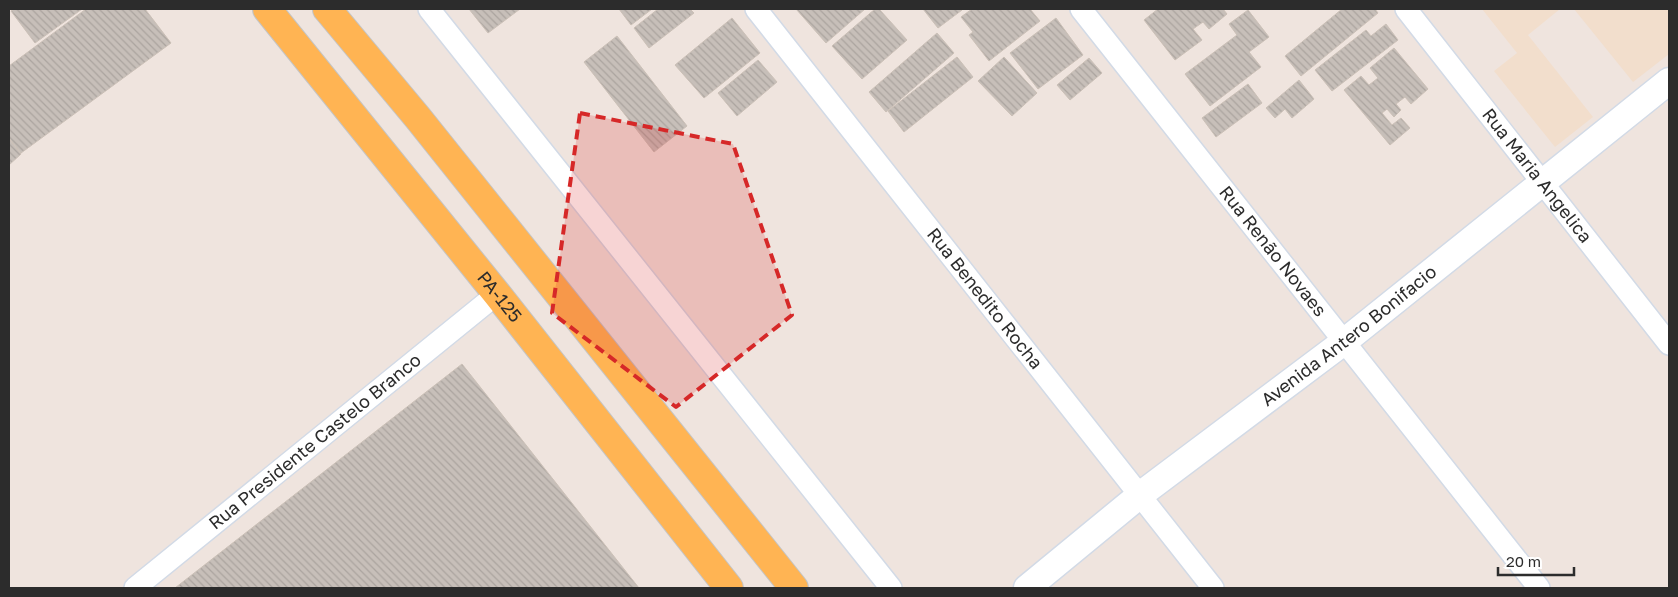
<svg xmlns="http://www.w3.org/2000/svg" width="1678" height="597" font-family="'Golos Text',sans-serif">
	<defs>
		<pattern id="building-back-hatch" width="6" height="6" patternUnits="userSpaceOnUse" patternTransform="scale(1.25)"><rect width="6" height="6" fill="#c7bfb9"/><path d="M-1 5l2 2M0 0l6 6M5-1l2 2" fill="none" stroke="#aba49f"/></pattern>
	</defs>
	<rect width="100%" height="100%" fill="#efe4de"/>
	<!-- education -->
	<g fill="#f2decc">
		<polygon points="1482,9 1560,9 1528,35 1593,117 1555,147 1494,71 1517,53"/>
		<polygon points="1574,9 1669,9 1669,54 1633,82"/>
	</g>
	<!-- building -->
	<g fill="url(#building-back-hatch)" stroke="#cbc0b7">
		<polygon points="14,9 82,9 35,43 11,11"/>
		<polygon points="86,9 145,9 171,43 21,153 9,138 9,66"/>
		<polygon points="469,9 520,9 488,33"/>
		<polygon points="619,9 652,9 631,25"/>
		<polygon points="658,9 690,9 694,13 649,48 634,28"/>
		<polygon points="796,9 865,9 826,43"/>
		<polygon points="875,9 879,9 907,40 862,79 832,46"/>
		<polygon points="923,9 961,9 962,10 938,28"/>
		<polygon points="972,9 1030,9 1040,21 989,61 969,35 973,32 961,17"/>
		<polygon points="1158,9 1223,9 1227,14 1209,29 1203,22 1193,29 1202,40 1175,60 1144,20"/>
		<polygon points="1342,9 1375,9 1378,13 1301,76 1285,56"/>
		<polygon points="1248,10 1269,37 1249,52 1261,67 1210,106 1185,74 1237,35 1229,24"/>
		<polygon points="732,18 760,53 704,98 675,65"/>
		<polygon points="1056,18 1083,55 1038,89 1010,53"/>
		<polygon points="1386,24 1398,40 1332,91 1315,70 1366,30 1371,36"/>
		<polygon points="937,33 954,53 886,112 869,92"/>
		<polygon points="617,36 687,126 654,152 584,62"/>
		<polygon points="1394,48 1428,89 1411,104 1405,97 1396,104 1401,110 1394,117 1387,109 1382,113 1392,125 1401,118 1410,128 1390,145 1344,90 1361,76 1369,85 1378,78 1370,68"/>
		<polygon points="957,57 973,77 904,132 888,111"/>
		<polygon points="1004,57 1037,93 1012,116 978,81"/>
		<polygon points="1089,58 1102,73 1070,100 1057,85"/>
		<polygon points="758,60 777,82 737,116 718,93"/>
		<polygon points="1299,80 1314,99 1292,118 1285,109 1275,118 1266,108"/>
		<polygon points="1248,84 1262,103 1216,137 1202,118"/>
		<polygon points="9,139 21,154 9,165"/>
		<polygon points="462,364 639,588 175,588"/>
	</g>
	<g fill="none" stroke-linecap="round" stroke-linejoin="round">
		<!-- minor casing -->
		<g stroke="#d2dae6" stroke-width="24">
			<g id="minor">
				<polyline points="429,9 891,588"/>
				<path id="s1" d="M756,9L1213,588"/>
				<path id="s2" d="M1081,9L1539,588"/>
				<path id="s3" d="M1406,9L1669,344"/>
				<path id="s4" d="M135,588L497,294"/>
			</g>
		</g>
		<!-- tertiary casing -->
		<g stroke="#d2dae6" stroke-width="29">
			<g id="tertiary">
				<path id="s5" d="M1027,588L1140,495L1345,341L1669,81"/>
			</g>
		</g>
		<!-- primary casing -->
		<g stroke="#c4c4c4" stroke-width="30">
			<g id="primary">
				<path id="s6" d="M267,9L497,294L729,588"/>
				<polyline points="327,9 418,118 794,588"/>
			</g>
		</g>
		<!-- minor -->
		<use href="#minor" stroke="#fff" stroke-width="21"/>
		<!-- tertiary -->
		<use href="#tertiary" stroke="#fff" stroke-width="26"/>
		<!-- primary -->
		<use href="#primary" stroke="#ffb453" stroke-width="28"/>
	</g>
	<!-- marked area -->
	<path fill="#d62828" fill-opacity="0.2" stroke="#d62828" stroke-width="4" stroke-dasharray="10 6" stroke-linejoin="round" d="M580,113L733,144L792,315L676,407L552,313Z"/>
	<g text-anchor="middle" stroke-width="4.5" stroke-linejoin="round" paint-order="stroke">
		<!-- street labels -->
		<g font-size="18" fill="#2c2c2c" stroke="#fff">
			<text dy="6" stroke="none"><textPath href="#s3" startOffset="212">Rua Maria Angelica</textPath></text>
			<text dy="6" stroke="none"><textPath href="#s2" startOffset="309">Rua Renão Novaes</textPath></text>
			<text dy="6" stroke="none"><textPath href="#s6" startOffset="370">PA-125</textPath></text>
			<text dy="6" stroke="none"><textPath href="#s1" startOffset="369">Rua Benedito Rocha</textPath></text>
			<text dy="6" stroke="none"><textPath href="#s5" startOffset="409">Avenida Antero Bonifacio</textPath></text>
			<text dy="6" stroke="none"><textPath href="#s4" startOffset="232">Rua Presidente Castelo Branco</textPath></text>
		</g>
	</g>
	<!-- border -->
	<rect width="1678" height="597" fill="none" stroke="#2c2c2c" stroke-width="20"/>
	<!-- scale -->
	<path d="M1498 567v8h76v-8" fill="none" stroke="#2c2c2c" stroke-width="2.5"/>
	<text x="1506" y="567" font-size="15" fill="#2c2c2c" stroke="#ffffff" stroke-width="4" paint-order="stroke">20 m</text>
</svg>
